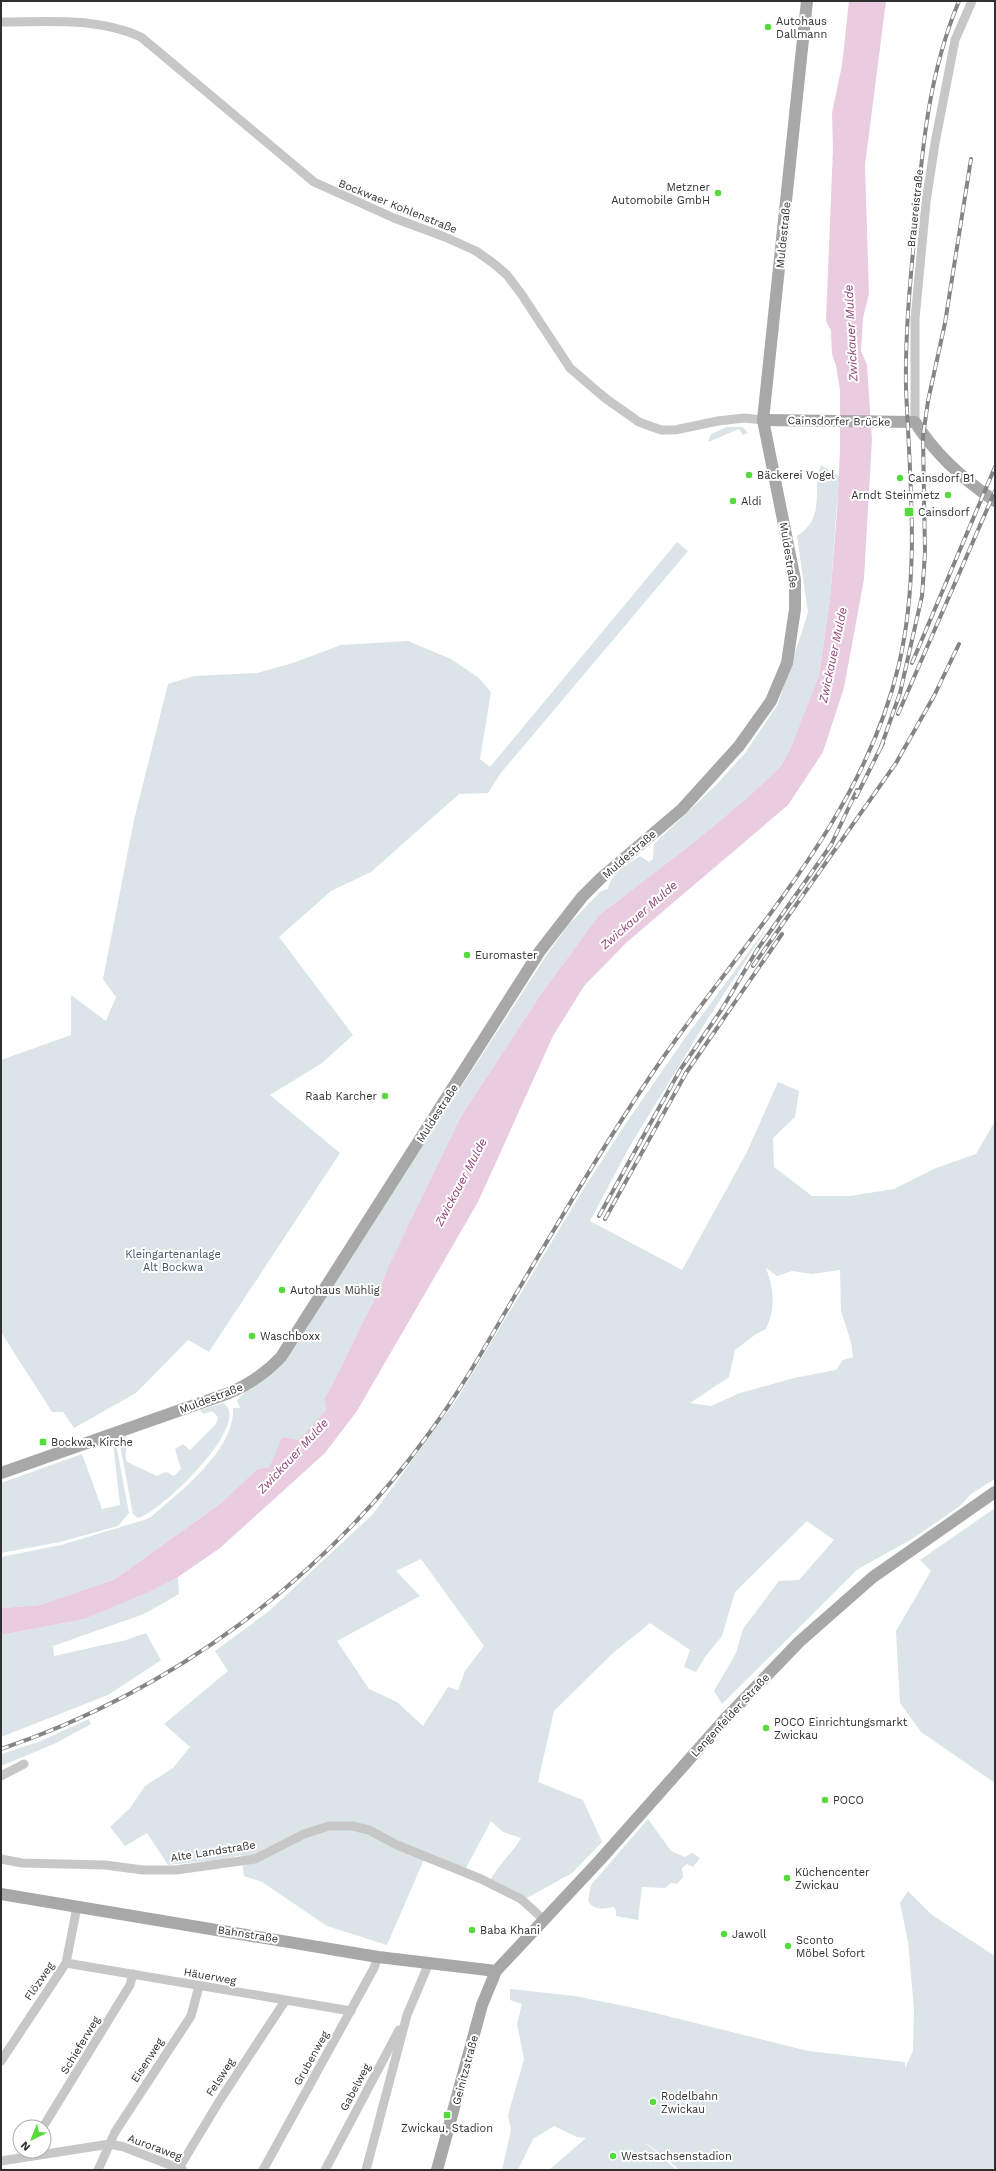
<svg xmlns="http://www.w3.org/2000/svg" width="996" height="2171" font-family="'Work Sans',sans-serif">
	<rect width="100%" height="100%" fill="#fff"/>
	<!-- green -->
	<g fill="#dbe4e9" fill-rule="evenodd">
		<polygon points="727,427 743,427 748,433 743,435 739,429 708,442 711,434"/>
		<path d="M821,465L839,476L830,599L819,675L790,749L781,766L747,798L693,843L599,915L543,991L461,1116L388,1267C380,1291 368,1311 357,1334C346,1356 337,1378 324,1399L326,1410L299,1441L282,1437L269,1467L257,1469L221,1503L115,1579L40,1605L1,1608V1557L61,1545L144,1520L151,1517C180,1492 235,1450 233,1408H240L237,1400L249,1388L284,1361L546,956L569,924L601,891L608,889C610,874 628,864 640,856L649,862L653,859L654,844L717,784L745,753L778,704L808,613L797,536C827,516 811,492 821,465Z"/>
		<polygon points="677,542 688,551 500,774 488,793 459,794 371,872 331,891 279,937 353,1035 322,1063 270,1095 340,1153 209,1352 188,1340 136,1393 74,1428 63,1412 52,1412 1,1332 1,1060 71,1035 71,995 106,1021 116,997 103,979 134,820 168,684 194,676 257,673 293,663 341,645 408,641 451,659 479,678 491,692 480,759 490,767"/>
		<path d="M770,923L704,1025L630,1146L590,1221L682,1270L747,1152L778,1082L799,1091L795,1117L773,1138L774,1167L812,1196H850L894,1189L936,1168L976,1154L995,1121V1479L971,1494L960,1506L912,1539L858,1569L722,1704L714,1691L736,1653L743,1629L779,1581L799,1580L834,1540L807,1521L735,1592L722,1636L705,1657L696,1672L684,1667L690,1650L650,1623L613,1653L554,1711L538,1782L583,1800L602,1842L572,1873L527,1898L490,1881C498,1865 512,1854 521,1838L503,1832L491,1821L465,1870L426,1855L387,1945L327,1926L262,1882L244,1876L241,1855L224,1859L168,1865L147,1833L125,1846L110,1827L130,1808L145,1786L173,1768L190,1747L164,1724L228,1671L215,1651L269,1611L373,1514L457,1399L583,1190L624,1126L685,1038ZM766,1268L777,1276L792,1271L812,1274L840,1270L841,1311L851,1342L853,1357L843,1360L836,1370L794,1378L740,1393L711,1406L690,1403L729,1377L735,1350L756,1334L766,1329C776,1307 774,1290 766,1268ZM421,1559L484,1646L465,1671L458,1690L448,1687L423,1726L397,1702L369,1689L337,1641L420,1596L396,1571Z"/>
		<path d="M223,1403C255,1422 160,1513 138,1518L133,1514L120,1445L122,1438L126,1436C129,1446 123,1454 127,1462L157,1476L166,1472L174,1476L181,1469L175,1449L183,1444L190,1450L216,1424L218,1417L212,1411L203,1414L200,1410Z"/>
		<polygon points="113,1443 116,1444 129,1513 118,1526 60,1542 1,1553 1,1483 82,1454 102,1509 120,1505"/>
		<polygon points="995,1508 995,1783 921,1732 900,1703 896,1631 931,1571 920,1560"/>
		<polygon points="178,1577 179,1594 144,1614 53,1646 54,1656 126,1640 146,1633 161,1660 108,1695 1,1737 1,1635 85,1619 152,1591"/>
		<polygon points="89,1719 91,1724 54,1744 1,1766 1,1754 38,1742"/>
		<path d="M648,1819L671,1851L685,1857L692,1853L700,1858L693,1867L687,1864L682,1868L683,1877L677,1884L671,1883L665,1888L642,1887L638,1920L616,1916V1910L614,1907C604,1909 594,1911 588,1901L591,1885Z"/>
		<polygon points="908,1891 932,1915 995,1956 995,2162 993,2170 678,2170 676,2167 649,2145 636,2141 648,2145 677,2170 549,2170 586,2138 577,2137 554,2126 533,2139 518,2170 502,2170 511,2130 508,2115 524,2059 517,2024 522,2004 510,2000 510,1989 575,1996 639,2009 808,2051 905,2062 905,2068 913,2051 914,2009 908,1942 900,1903"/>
	</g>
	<!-- water -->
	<path fill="#eacce1" d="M849,1H886L865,165L869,294L863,318L861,351L867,365L872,439L864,579L844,688L823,752L788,805L627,942L584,986L553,1036L478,1202L357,1411L325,1453L220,1548L178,1577L152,1591L85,1619L1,1635V1608L40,1605L115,1579L221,1503L257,1469L269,1467L282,1437L299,1440L326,1410L324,1399C337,1378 346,1356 357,1334C368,1311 380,1291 388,1267L461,1116L543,991L599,915L693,843L747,798L781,766L790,749L819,675L830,599L837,511L840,451V390L836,366L832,354L831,331L826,321L833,148L832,113L842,65Z"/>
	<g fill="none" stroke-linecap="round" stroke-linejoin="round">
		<!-- minor -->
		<g stroke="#c7c7c7" stroke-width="9">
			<path d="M1,22C48,22 97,17 141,37L314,182L394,218L445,237L476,251L493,263L507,275L522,295L570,368L605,398L639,422L661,430H675L718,421L744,418L763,420"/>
			<polyline points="915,422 915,319 926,202 935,143 955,40 972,1"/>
			<polyline points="1,1776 24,1764"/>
			<polyline points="1,1859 22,1863 105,1865 143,1870 176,1870 255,1859 304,1834 329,1826 352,1826 369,1830 397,1845 481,1879 521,1899 543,1919"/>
			<polyline points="66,1963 351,2011"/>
			<polyline points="1,2061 66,1963 77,1907"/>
			<polyline points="43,2127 130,1985 133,1974"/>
			<polyline points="1,2161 110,2144 124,2147 183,2170"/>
			<polyline points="179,2168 220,2100 285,2001"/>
			<polyline points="98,2170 115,2132 191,2016 199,1986"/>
			<polyline points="263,2170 374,1968 378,1957"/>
			<polyline points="325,2170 399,2030"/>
			<polyline points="366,2170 407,2015 429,1963"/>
		</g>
		<!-- major -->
		<g stroke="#a8a8a8" stroke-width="12">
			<path d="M763,420L915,422C935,454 964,480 995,501"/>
			<path d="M1,1473L229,1393C250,1384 266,1373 281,1357L540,951L582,897L601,878L682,809L739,746L771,701L787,663L795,609V580L763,420L807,1"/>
			<polyline points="1,1894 378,1957 496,1971"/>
			<polyline points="437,2170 482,2005 496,1971 600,1860 725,1719 799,1642 873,1577 995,1492"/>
		</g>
		<!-- rail casing -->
		<g stroke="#858585" stroke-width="4">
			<g id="rail">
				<polyline points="912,663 995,467"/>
				<polyline points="898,714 995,491"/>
				<polyline points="881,747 900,693 922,596 925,553 923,436 928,401 945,323 971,159"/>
				<polyline points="856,797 883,743"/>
				<polyline points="753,966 896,763 934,696 959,644"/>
				<polyline points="599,1216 680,1070 722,1009 757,950 831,845 857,790"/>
				<polyline points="605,1219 686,1073 782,934"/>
				<path d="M1,1749C173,1691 324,1579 430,1432C464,1386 491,1336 520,1287C565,1211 610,1135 660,1062C748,935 863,819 899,664C920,573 910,481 906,389C905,335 910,283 915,230C922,151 928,75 959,1"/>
			</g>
		</g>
		<!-- rail -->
		<use href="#rail" stroke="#fff" stroke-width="2.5" stroke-dasharray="8" stroke-linecap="butt"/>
	</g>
	<!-- markers -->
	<g fill="#55dc3c" stroke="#fff" stroke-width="1.5">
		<circle cx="768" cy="27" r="4"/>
		<circle cx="718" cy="193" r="4"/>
		<circle cx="749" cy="475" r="4"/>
		<circle cx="900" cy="478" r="4"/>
		<circle cx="948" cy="495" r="4"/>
		<circle cx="733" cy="501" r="4"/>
		<rect x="904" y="507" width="10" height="10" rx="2"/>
		<circle cx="467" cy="955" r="4"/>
		<circle cx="385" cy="1096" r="4"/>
		<circle cx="282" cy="1290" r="4"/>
		<circle cx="252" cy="1336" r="4"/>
		<rect x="39" y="1438" width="8" height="8" rx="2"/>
		<circle cx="766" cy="1728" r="4"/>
		<circle cx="825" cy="1800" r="4"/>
		<circle cx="787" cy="1878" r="4"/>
		<circle cx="472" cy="1930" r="4"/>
		<circle cx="724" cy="1934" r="4"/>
		<circle cx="788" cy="1946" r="4"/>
		<circle cx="653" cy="2102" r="4"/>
		<rect x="443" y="2111" width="8" height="8" rx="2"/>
		<circle cx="613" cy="2156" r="4"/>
	</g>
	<g text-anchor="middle" stroke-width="4" stroke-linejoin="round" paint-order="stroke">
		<!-- poi labels -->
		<g font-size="11" fill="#303030" stroke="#fff" text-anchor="start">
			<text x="776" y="25">Autohaus<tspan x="776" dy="13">Dallmann</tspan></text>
			<text x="710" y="191" text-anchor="end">Metzner<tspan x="710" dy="13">Automobile GmbH</tspan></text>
			<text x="757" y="479">Bäckerei Vogel</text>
			<text x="908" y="482">Cainsdorf B1</text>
			<text x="940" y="499" text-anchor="end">Arndt Steinmetz</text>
			<text x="741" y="505">Aldi</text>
			<text x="918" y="516">Cainsdorf</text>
			<text x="475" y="959">Euromaster</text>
			<text x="377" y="1100" text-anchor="end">Raab Karcher</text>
			<text x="290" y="1294">Autohaus Mühlig</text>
			<text x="260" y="1340">Waschboxx</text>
			<text x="51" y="1446">Bockwa, Kirche</text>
			<text x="774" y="1726">POCO Einrichtungsmarkt<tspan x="774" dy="13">Zwickau</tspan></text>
			<text x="833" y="1804">POCO</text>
			<text x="795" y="1876">Küchencenter<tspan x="795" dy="13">Zwickau</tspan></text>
			<text x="480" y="1934">Baba Khani</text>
			<text x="732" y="1938">Jawoll</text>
			<text x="796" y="1944">Sconto<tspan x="796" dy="13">Möbel Sofort</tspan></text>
			<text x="661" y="2100">Rodelbahn<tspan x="661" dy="13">Zwickau</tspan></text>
			<text x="447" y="2132" text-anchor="middle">Zwickau, Stadion</text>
			<text x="621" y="2160">Westsachsenstadion</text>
		</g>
		<!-- street labels -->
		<g font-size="11" fill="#303030" stroke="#fff">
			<text transform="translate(398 206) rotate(22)" y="4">Bockwaer Kohlenstraße</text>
			<text transform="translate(915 208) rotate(-84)" y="4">Brauereistraße</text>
			<text transform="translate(783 235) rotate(-84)" y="4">Muldestraße</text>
			<text transform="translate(839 421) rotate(1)" y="4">Cainsdorfer Brücke</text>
			<text transform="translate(789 555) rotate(81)" y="4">Muldestraße</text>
			<text transform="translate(629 854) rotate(-41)" y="4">Muldestraße</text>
			<text transform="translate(437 1113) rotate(-57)" y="4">Muldestraße</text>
			<text transform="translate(211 1398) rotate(-21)" y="4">Muldestraße</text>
			<text transform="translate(730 1715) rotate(-47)" y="4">Lengenfelder Straße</text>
			<text transform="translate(213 1851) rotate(-9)" y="4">Alte Landstraße</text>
			<text transform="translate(248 1934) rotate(9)" y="4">Bahnstraße</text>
			<text transform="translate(210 1976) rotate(10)" y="4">Häuerweg</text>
			<text transform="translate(39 1981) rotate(-56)" y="4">Flözweg</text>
			<text transform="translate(80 2045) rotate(-59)" y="4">Schieferweg</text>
			<text transform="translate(311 2058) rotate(-61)" y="4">Grubenweg</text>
			<text transform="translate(147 2060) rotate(-57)" y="4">Eisenweg</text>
			<text transform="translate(465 2070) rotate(-75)" y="4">Geinitzstraße</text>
			<text transform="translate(220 2077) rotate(-57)" y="4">Felsweg</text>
			<text transform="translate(355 2087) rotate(-62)" y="4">Gabelweg</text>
			<text transform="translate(155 2147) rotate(20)" y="4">Auroraweg</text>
		</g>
		<!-- park labels -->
		<g font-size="11" fill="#3f5669" stroke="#fff">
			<text x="173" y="1258">Kleingartenanlage<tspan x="173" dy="13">Alt Bockwa</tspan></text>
		</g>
		<!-- water labels -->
		<g font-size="12" font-style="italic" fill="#8e4176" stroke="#fff">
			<text transform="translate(851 333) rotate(-93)" y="4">Zwickauer Mulde</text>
			<text transform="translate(833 655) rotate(-78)" y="4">Zwickauer Mulde</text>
			<text transform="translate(639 915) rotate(-41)" y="4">Zwickauer Mulde</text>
			<text transform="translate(461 1182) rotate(-62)" y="4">Zwickauer Mulde</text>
			<text transform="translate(293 1456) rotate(-47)" y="4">Zwickauer Mulde</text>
		</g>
	</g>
	<!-- border -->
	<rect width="996" height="2171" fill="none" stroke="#303030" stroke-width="4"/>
	<!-- north arrow -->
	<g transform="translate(32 2139) rotate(223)"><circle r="19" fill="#ffffff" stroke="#acacac"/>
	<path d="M0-3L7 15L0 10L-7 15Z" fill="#55dc3c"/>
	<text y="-6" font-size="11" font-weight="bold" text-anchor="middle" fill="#303030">N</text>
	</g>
</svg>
